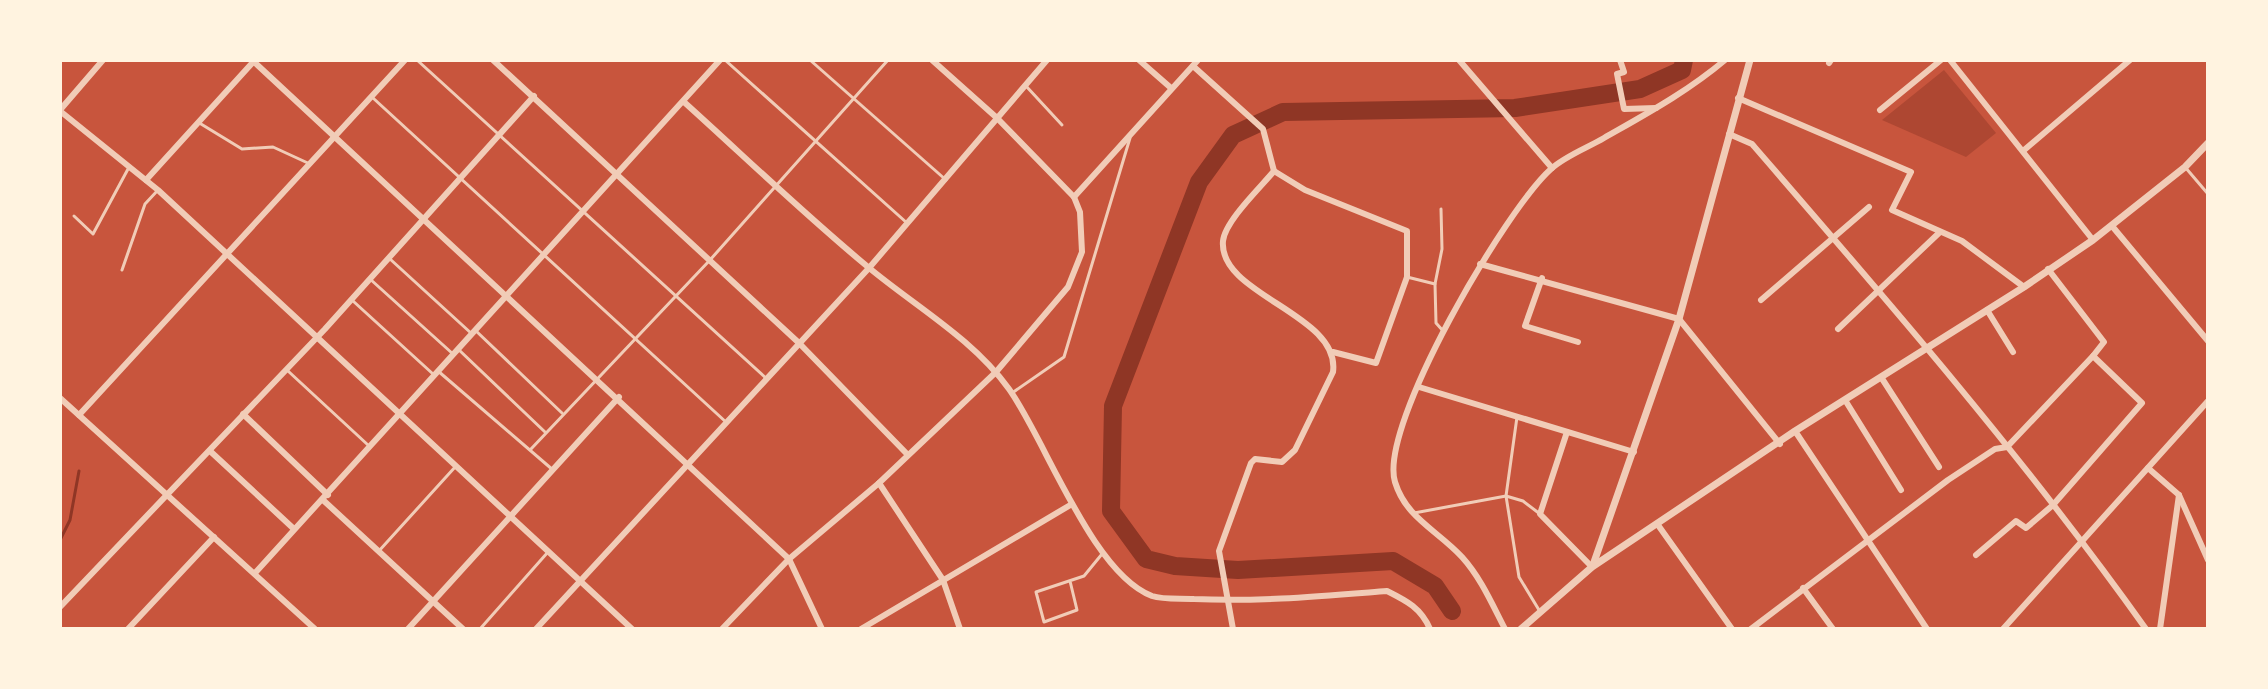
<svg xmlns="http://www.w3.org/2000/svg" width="2268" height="689" font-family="Ubuntu,sans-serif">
	<rect width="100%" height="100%" fill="#c8553d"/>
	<!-- green -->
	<polygon fill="#ae4732" points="1944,70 1996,133 1966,157 1882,120"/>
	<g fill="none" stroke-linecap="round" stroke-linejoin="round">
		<!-- stream -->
		<polyline stroke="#8f3625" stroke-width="3" points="60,540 70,520 79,471"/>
		<!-- river -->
		<polyline stroke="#8f3625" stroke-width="18" points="1452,611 1435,586 1393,561 1238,570 1175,566 1146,559 1111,511 1113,406 1199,182 1233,135 1283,112 1515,108 1640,89 1682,70 1684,60"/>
		<!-- service -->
		<g stroke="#f1ccb7" stroke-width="3">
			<polyline points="417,60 767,379"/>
			<polyline points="725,60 907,223"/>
			<polyline points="810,60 946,180"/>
			<polyline points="1026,86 1062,125"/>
			<polyline points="373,98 727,423"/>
			<polyline points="201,124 242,149 273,147 310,164"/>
			<polyline points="2185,167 2208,194"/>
			<polyline points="74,216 93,234 128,169"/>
			<polyline points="390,259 472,334"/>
			<polyline points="122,270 145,204 158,190"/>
			<polyline points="1407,277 1435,284 1436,323 1444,332"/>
			<polyline points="370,279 453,354"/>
			<polyline points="1435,284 1442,249 1441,209"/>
			<polyline points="353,301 433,374"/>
			<polyline points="475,330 562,413"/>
			<polyline points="458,349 545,432"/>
			<polyline points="288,371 368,445"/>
			<polyline points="438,371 553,470"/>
			<polyline points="1012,393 1064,357 1130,138"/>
			<polyline points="1517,417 1506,496 1519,577 1539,610"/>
			<polyline points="531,449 710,260 888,60"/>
			<polyline points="1414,513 1506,496 1523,501 1540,514"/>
			<polyline points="378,552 456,466"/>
			<polyline points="1070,581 1077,610 1044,622 1036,592 1084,576 1102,554"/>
			<polyline points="480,629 548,552"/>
		</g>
		<!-- minor -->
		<g stroke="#f1ccb7" stroke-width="6">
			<polyline points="252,60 789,559 822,629"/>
			<polyline points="493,60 799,343 907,454"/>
			<polyline points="1139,60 1171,88"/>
			<polyline points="1459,60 1552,168"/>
			<polyline points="1620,60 1624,72 1617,74 1624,109 1656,108"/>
			<polyline points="1950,60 2093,240"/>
			<polyline points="1829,63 1831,60"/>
			<path d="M1193,66L1263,129L1274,171C1261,187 1225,221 1223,241C1218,295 1341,314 1333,372L1295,450L1282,462L1255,459L1251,463L1219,551L1233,629"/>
			<polyline points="1738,98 1911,172 1892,210 1962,241 2024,287"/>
			<path d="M684,102C745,157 805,215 868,267C916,307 972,338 1009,389C1046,441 1092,573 1152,596C1164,600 1181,598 1194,599C1258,602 1323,596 1387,591C1407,601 1421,608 1430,629"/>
			<polyline points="60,110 103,60"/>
			<polyline points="1880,110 1941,60"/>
			<polyline points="60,111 158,190 632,629"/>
			<path d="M1729,134L1752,144C1888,301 2025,459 2146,629"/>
			<polyline points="2023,151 2130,60"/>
			<polyline points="1274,171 1305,190 1407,231 1407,277 1376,363 1333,352"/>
			<polyline points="146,180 254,61"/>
			<polyline points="1074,197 1198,60"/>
			<polyline points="2112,226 2208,341"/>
			<polyline points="1480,264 1679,319 1780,444"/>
			<polyline points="1542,278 1525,326 1578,342"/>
			<polyline points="1761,300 1869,207"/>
			<polyline points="1987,310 2013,352"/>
			<polyline points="1838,329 1940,232"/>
			<polyline points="1881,377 1939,467"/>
			<polyline points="1419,387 1634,452"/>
			<polyline points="60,398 315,629"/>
			<polyline points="1845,400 1901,490"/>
			<polyline points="243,414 328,495"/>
			<polyline points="79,415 405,60"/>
			<polyline points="1795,431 1927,629"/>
			<polyline points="1567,432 1540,514 1592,567"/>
			<polyline points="210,451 294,529"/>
			<polyline points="2148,468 2179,495 2208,560"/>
			<polyline points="879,483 943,580 960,629"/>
			<polyline points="323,500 463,629"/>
			<polyline points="1658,525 1732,629"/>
			<polyline points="1976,555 2016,521 2026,528 2053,505 2142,403 2093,356 2104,342 2048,269"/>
			<polyline points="255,573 720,60"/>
			<polyline points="1803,588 1833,629"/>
			<polyline points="60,607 325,329 534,96"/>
			<polyline points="128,629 214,537"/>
			<polyline points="408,629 619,397"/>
			<polyline points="536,629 869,268 1047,60"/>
			<polyline points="722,629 789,559 879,483 996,372 1068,287 1082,252 1080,212 1074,197 997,118 932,60"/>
			<polyline points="861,629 1072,504"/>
			<path d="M1505,629C1492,604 1481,578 1462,557C1437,530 1406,518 1395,482C1378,426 1506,209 1551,169C1565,156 1587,148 1604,138C1646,114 1687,92 1725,60"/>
			<polyline points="1751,629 1948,480 1995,449 2007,447 2093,356"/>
			<polyline points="2003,629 2208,401"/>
			<polyline points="2160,629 2179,495"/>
		</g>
		<!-- tertiary -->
		<g stroke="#f1ccb7" stroke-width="7">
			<polyline points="1593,565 1679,319 1750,60"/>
			<polyline points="1521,629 1592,567 1795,431 2024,287 2093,240 2185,167 2208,143"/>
		</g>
	</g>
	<!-- border -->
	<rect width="2268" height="689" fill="none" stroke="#fff3e0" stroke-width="124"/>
</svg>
